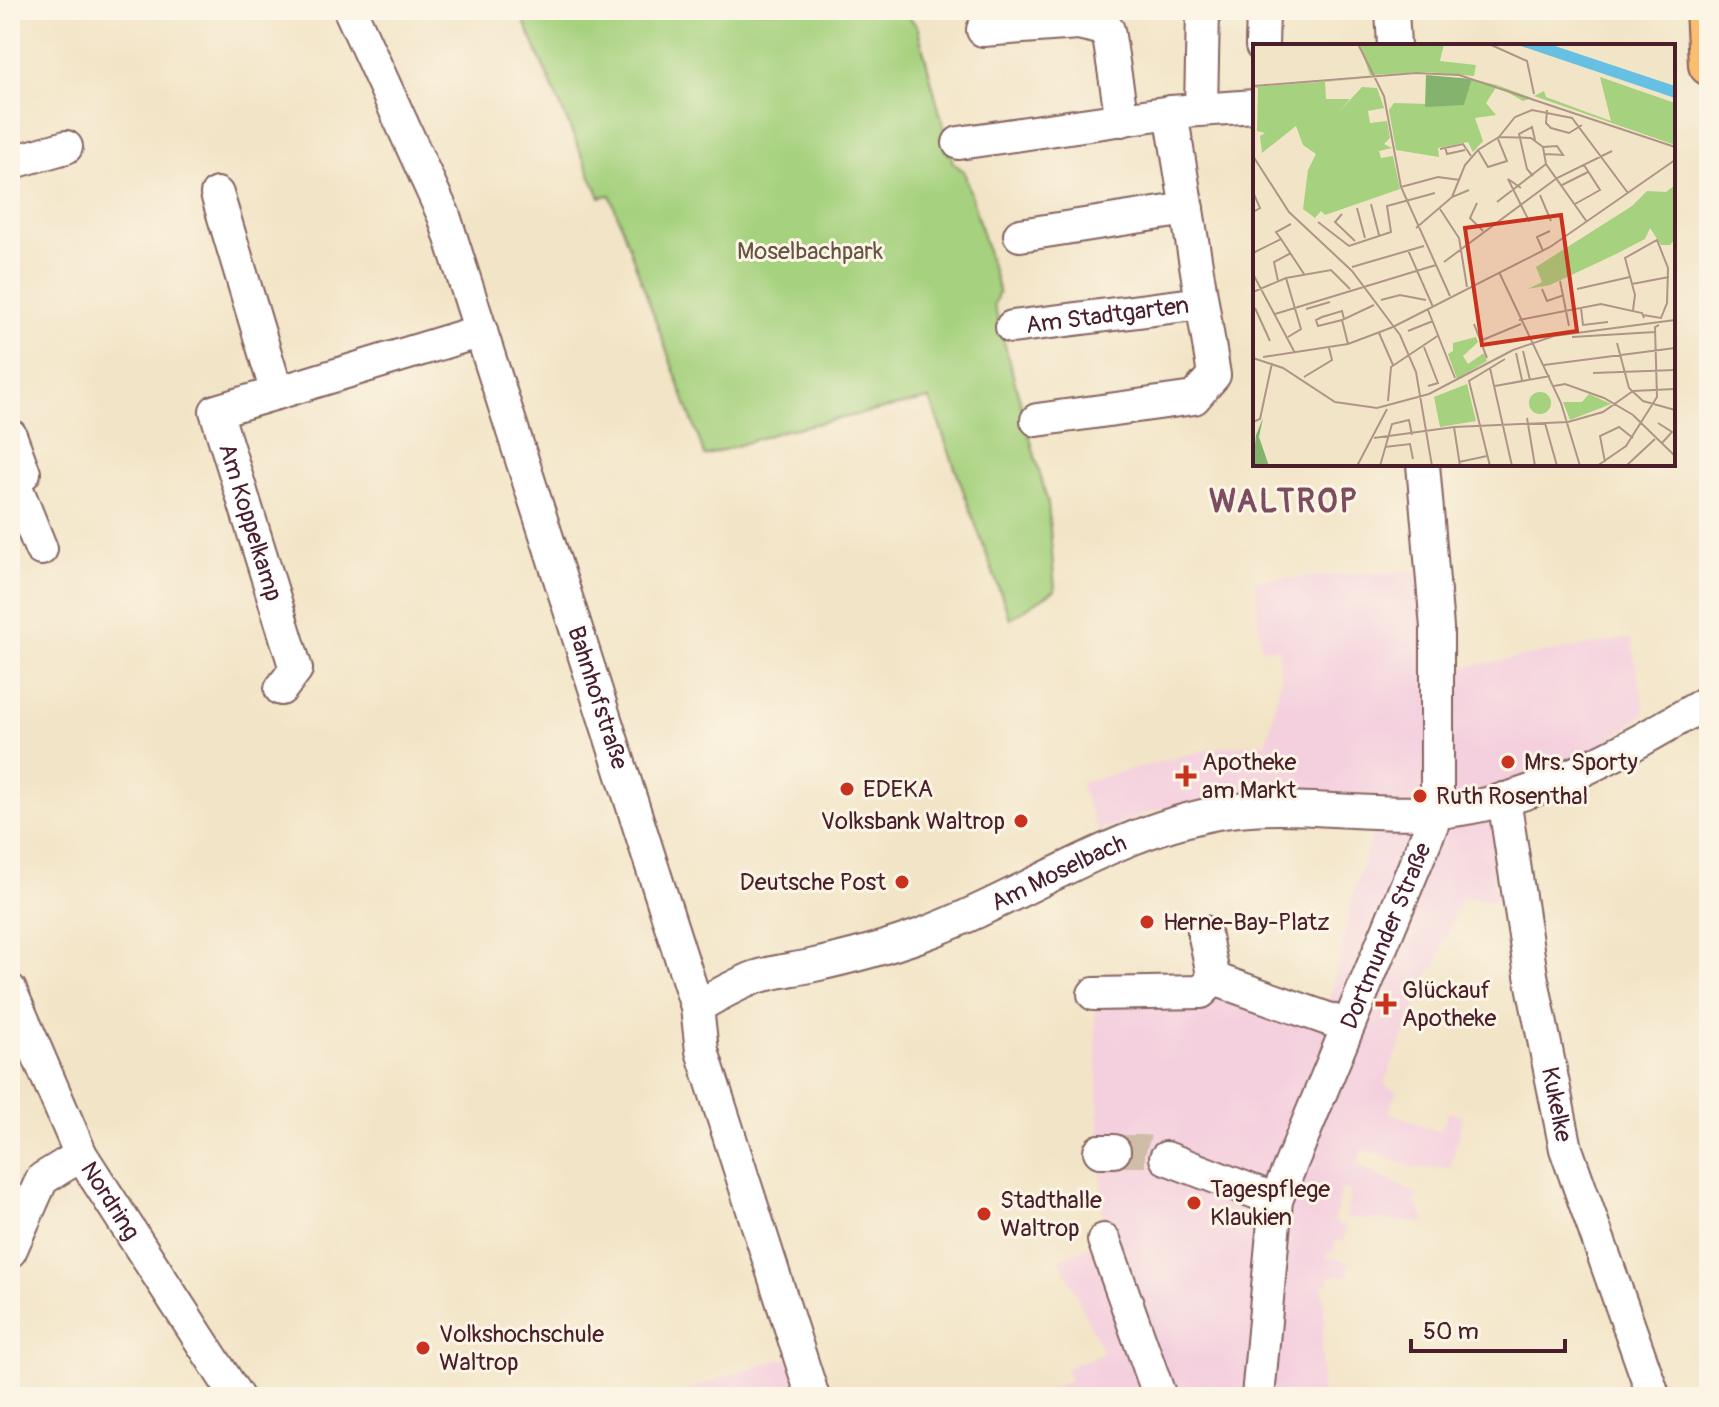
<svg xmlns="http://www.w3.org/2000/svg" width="1719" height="1407" font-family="Pangolin,sans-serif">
	<rect width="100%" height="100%" fill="#fcf5e5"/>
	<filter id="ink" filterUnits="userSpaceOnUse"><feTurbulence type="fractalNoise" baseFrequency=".0125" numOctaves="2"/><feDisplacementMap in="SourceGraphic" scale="16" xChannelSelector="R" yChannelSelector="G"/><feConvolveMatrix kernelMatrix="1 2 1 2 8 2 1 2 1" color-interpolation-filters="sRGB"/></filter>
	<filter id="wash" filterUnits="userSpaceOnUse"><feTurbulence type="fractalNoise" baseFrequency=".006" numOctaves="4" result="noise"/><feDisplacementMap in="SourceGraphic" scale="32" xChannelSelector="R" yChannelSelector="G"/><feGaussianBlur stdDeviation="1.8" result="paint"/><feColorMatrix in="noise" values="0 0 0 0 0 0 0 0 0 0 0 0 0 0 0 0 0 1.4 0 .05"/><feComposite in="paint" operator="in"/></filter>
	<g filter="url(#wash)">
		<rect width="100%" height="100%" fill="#f2e4c6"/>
		<!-- built -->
		<g fill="#f4cfde">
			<polygon points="1450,568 1458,668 1631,638 1645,713 1552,782 1505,799 1492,877 1497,902 1461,897 1435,969 1431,968 1384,1085 1397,1091 1389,1112 1440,1132 1449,1112 1463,1116 1450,1168 1414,1168 1363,1149 1357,1165 1418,1194 1416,1203 1426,1223 1346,1218 1350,1191 1341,1188 1334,1222 1347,1228 1343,1242 1336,1240 1333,1253 1328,1251 1326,1257 1348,1261 1348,1276 1329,1276 1329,1284 1323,1285 1325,1327 1322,1334 1321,1397 1044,1397 1042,1392 1070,1381 1066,1368 1103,1353 1060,1259 1104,1240 1094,994 1201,992 1325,1017 1355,888 1379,814 1190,804 1158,809 1098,832 1080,783 1212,748 1267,742 1281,678 1279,648 1261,649 1255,580"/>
			<polygon points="819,1352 833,1397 665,1397 777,1360"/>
		</g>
		<!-- green -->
		<polygon fill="#a6d17e" stroke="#787854" stroke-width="2" points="519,10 903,10 917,26 953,163 964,171 999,291 994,305 1048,504 1055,590 1010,619 930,399 782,431 705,456 610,195 600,197"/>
	</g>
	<g filter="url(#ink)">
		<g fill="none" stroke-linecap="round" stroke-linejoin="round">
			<!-- minor-tunnel -->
			<polyline stroke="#d0bda7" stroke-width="32" stroke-dasharray="32 16" stroke-linecap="butt" points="1114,1151 1145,1151 1166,1158"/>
			<!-- minor casing -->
			<g stroke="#856461" stroke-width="36">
				<g id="minor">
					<path id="s1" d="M350,10L444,216L697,1007L702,1051L813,1397"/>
					<polyline points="1392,10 1394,46"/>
					<polyline points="983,30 1078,23 1108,30 1122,120"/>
					<polyline points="1262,46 1263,10"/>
					<polyline points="1201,109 1203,10"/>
					<polyline points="959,143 1171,112 1255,106"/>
					<polyline points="10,163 66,147"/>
					<polyline points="217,194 277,393 481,331"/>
					<polyline points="1020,235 1187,209"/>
					<path id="s2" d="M1012,327L1202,303"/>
					<path id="s3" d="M277,393L216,411L296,669L281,689"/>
					<polyline points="1037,420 1194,398 1214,375 1171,112"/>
					<polyline points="10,435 24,473 10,478"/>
					<polyline points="12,477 41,549"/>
					<path id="s4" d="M1504,799L1531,975L1566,1149L1654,1397"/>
					<polyline points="1204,932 1214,979 1348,1026"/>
					<path id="s5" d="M10,990L81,1155L237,1397"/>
					<polyline points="1094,994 1201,992 1214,979"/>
					<path id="s6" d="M697,1007C714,997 732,987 751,979C769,972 791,970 810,966C847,958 885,948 921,935C1021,898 1111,833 1217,813C1286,800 1365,817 1436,812C1533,805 1627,749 1709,701"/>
					<polyline points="1100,1151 1114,1151"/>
					<polyline points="1166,1158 1276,1200"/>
					<polyline points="1104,1240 1160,1397"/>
					<polyline points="10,1251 42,1179 81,1155"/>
					<path id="s7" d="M1258,1397L1276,1200L1437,812V628L1423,464"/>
				</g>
			</g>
			<!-- major casing -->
			<g stroke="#856461" stroke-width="44">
				<polyline id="major" points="1706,10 1709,65"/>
			</g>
			<!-- minor -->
			<use href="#minor" stroke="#fff" stroke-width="32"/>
			<!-- major -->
			<use href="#major" stroke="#fbbd6e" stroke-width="40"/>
		</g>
	</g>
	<!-- markers -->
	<g fill="#c8321e" stroke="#fcf5e5" stroke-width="3">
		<circle cx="1508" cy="762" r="8"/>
		<path d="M1182 764h8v8h8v8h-8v8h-8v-8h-8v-8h8z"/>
		<circle cx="847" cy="789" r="8"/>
		<circle cx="1420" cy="796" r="8"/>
		<circle cx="1021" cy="821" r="8"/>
		<circle cx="902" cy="882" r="8"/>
		<circle cx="1147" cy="922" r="8"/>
		<path d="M1382 992h8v8h8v8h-8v8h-8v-8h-8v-8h8z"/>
		<circle cx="1194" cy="1203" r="8"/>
		<circle cx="984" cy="1214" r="8"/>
		<circle cx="423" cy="1348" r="8"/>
	</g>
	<g text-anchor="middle" stroke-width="6" stroke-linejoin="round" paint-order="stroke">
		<!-- park labels -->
		<g font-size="24" fill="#665444" stroke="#fcf5e5">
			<text x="810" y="259">Moselbachpark</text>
		</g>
		<!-- street labels -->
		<g font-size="24" fill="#4a1f2b" stroke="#fcf5e5">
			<text dy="8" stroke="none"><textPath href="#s2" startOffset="96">Am Stadtgarten</textPath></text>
			<text dy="8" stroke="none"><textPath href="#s3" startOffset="180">Am Koppelkamp</textPath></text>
			<text dy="8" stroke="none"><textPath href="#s1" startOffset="732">Bahnhofstraße</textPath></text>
			<text dy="8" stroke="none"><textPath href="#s6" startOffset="388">Am Moselbach</textPath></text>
			<text dy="8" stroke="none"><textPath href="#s7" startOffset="484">Dortmunder Straße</textPath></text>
			<text dy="8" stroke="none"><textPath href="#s4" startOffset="310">Kukelke</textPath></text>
			<text dy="8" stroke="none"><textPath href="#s5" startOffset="234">Nordring</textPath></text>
		</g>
		<!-- poi labels -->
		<g font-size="24" fill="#4a1f2b" stroke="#fcf5e5" text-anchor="start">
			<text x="1202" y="770">Apotheke<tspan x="1202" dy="28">am Markt</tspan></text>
			<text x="1524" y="770">Mrs. Sporty</text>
			<text x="863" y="797">EDEKA</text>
			<text x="1436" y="804">Ruth Rosenthal</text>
			<text x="1005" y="829" text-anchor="end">Volksbank Waltrop</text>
			<text x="886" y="890" text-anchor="end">Deutsche Post</text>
			<text x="1163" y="930">Herne-Bay-Platz</text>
			<text x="1402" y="998">Glückauf<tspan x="1402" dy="28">Apotheke</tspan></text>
			<text x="1210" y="1197">Tagespflege<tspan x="1210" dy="28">Klaukien</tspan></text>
			<text x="1000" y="1208">Stadthalle<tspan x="1000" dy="28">Waltrop</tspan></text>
			<text x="439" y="1342">Volkshochschule<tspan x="439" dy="28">Waltrop</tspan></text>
		</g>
		<!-- district labels -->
		<g font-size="32" font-weight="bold" letter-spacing="2" fill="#7c4d60" stroke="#fcf5e5">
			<text x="1284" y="512">WALTROP</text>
		</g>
	</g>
	<!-- overview -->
	<g transform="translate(1253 44)">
		<rect width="422" height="422" fill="#f2e4c6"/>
		<path d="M106,0H191L187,17L223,21L221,32L174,28L117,31ZM347,33L422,59V101L281,52L291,47L293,53L358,77ZM117,34L72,38L73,55H97L85,69L109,43L124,44L131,64L115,67L117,79L134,77L137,94L131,100L139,104L126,107L128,114L140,112L147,145L72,171L68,167L62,174L50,165L55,126L63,110L50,101L43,82L9,109L7,92L12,89L4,87L5,44L0,43ZM219,35L244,41L279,54L270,57L244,42L233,59L243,71L222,74L230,97L220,108L215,98L185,104L186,113L143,106L136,66L141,59L211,61ZM422,141V195L417,201H408L397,184L392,195L361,211L297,241L275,245L289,238L283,223L379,162L394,147L413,148ZM223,293L225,298L210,312L215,320L231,309L234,317L204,335L195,310L200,307V299ZM214,340L223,377L187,383L181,353ZM276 359a11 11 0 1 1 22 0a11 11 0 1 1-22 0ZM336,350L358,360L317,376L310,358H329Z" fill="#a6d17e"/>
		<path d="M173,31L219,35L211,61L172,63ZM10,374L6,393L16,422H0L3,391Z" fill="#84b36d"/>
		<path d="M262,0L299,1L422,42V54Z" fill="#66c0e3"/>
		<path fill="none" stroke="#af9588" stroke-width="2" d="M105,0L131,52L148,143L197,252M236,0L274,17L281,50M0,42L163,29L206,31L422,103M294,66L293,79L298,84L316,89L329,81M246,93L262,73L279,66L319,74L375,149M192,103L194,110L212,106M290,103L304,102L310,111L292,110M187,105L210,100L218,112M225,106L235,123L254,117L245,95M0,112L36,168L99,227L147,291L163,328L179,422M280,132L274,125L266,90L279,83L282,96M309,141L335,128M148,143L185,133L207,136M268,144L255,135L276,177L284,173M287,151L298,177M199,153L212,121L225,106L246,93L278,94L290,103L293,120L334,178M244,158L293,120M224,159L217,174L230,187M118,160L126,191M322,160L347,146L331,121M104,164L112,194M187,165L206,194L214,243M0,168L7,164L0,148M89,170L82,178L102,197M65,178L96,202L138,188L134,162L182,149M163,184L199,153L216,146M28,195L23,188L38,180M155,206L180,263M290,207L284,193L297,187M0,209L28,195L51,230M191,218L304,134L359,107M99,223L171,202M246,228L308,359L327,422M0,230L42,309M33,234L48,285L35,293M25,237L21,218L38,209M307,237L316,282M379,240L416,233M289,245L294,257L311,251M324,245L377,233M0,248L33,234L78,226L97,245M128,256L147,251L173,256M2,264L17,297M328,264L330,281L355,278M53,265L77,258M175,266L202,334M380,266L382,251L372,214L404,196L415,224L414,259L408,274L390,271M22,270L183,221M69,273L63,276L65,282L89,276M69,273L89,267L91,275M266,276L348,260L389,269L391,274M221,280L234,314M155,287L180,277M126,289L140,321M319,293L402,288M227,297L268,280M364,299L376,344L390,357L422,366M95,300L89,276L121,261M171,303L185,339L175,342M270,307L277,336M263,309L269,336M10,313L95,300L140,283L297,203L422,116M0,314L30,324L82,358L124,364L176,350L260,306L301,292L422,276M291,321L422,304M237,324L259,422M340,329L422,326M51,333L79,316L76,304M242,342L297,332M301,342L312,340L351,354L380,371L422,412M135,357L138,323L186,291M274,374L282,422M0,378L7,375L19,319M292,379L304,422M405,379L419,388L409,399M201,383L207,422M121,394L201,383L315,378L350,368L380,347L422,345M132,403L157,400L160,415M206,418L234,412M352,418L347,392L366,383L380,394M104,422L134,365M127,422L139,380L156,376L159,391M237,422L216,337L252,315M344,422L373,402L404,353L402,283L406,281M373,422L402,395"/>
		<path fill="#c8321e" fill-opacity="0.15" stroke="#c8321e" stroke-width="4" d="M308,171L324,287L229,301L212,184Z"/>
		<rect width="422" height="422" fill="none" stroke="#4a1f2b" stroke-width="4"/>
	</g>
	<!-- margin -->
	<rect width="1719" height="1407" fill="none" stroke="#fcf5e5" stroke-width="40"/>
	<!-- scale -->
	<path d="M1411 1339v12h154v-12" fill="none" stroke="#4a1f2b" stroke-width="4"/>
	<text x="1423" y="1339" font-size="24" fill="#4a1f2b" stroke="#fcf5e5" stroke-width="6" paint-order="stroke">50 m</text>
</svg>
